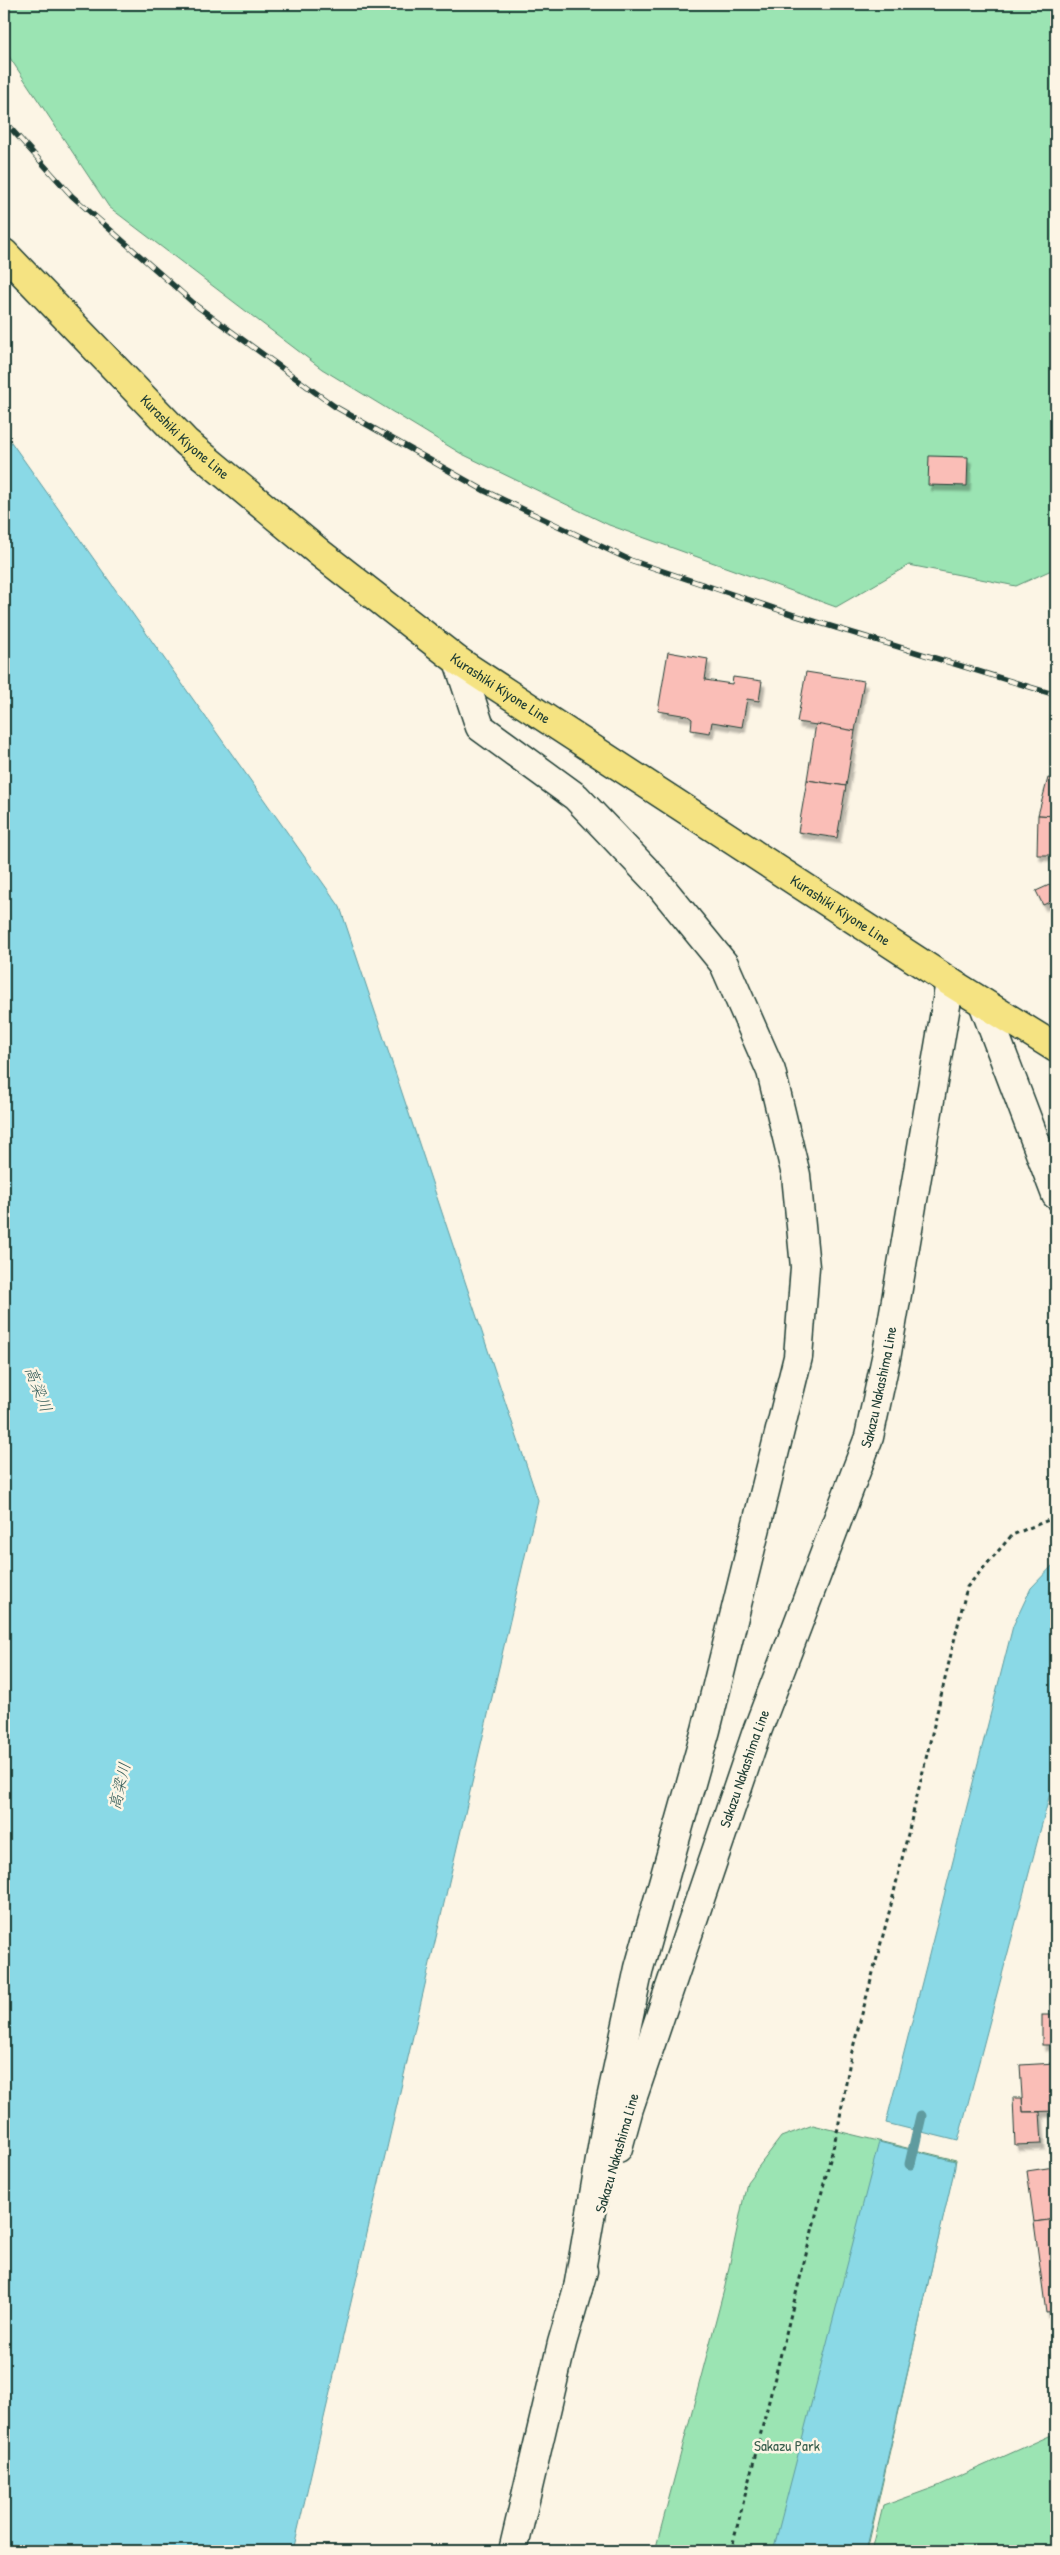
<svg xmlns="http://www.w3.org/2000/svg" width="1060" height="2555" font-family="'Patrick Hand','Klee One',sans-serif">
	<defs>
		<filter id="shadow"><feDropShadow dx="3" dy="5.5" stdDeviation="1" flood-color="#0004"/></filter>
	</defs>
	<rect width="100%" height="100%" fill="#fcf5e5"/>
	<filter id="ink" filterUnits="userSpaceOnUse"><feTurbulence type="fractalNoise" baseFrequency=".02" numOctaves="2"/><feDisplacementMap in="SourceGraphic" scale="10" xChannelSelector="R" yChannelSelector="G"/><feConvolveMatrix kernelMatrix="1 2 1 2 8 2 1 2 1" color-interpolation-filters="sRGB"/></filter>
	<g filter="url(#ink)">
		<!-- green -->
		<g fill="#9be4b3" stroke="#5d9074">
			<polygon points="4,4 1056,4 1056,568 1016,586 909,565 836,607 609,525 460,453 322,369 109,207 4,49"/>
			<polygon points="813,2125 956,2160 867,2551 655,2551 725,2286 747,2182 781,2137"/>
			<polygon points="1056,2433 1056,2551 872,2551 883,2506 938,2486"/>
		</g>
		<!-- water -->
		<g fill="#8ad9e6" stroke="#5f9b9f">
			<polygon points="4,432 340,907 538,1500 293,2551 4,2551"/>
			<polygon points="1056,1562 1056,1771 958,2141 886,2123 1013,1626 1031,1588"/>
			<polygon points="879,2142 955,2161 955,2167 866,2551 773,2551"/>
		</g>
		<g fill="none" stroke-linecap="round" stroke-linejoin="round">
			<!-- stream -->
			<polyline stroke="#5f9b9f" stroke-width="11" points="910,2164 921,2116"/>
		</g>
		<!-- building -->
		<g fill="#fabeb7" stroke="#1f3d34" filter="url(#shadow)">
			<polygon points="929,456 968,457 967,486 928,485"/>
			<polygon points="668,652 708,659 705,680 732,684 733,677 762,681 759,701 747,699 742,727 712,722 710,733 691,730 692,719 688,716 658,711"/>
			<polygon points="806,672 864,681 855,731 797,722"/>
			<polygon points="816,724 855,731 846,786 807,780"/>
			<polygon points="1048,778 1056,780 1056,816 1038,815"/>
			<polygon points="807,780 846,786 837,838 798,832"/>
			<polygon points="1038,815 1056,816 1056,855 1037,855"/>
			<polygon points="1056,882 1056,899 1043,905 1036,891"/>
			<rect x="1042" y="2015" width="14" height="30"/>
			<polygon points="1056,2063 1056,2111 1023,2112 1020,2065"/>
			<polygon points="1013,2098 1022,2098 1023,2112 1040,2112 1042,2144 1015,2145"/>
			<polygon points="1054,2167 1056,2219 1034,2222 1027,2171"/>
			<polygon points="1056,2219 1056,2312 1046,2313 1034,2222"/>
		</g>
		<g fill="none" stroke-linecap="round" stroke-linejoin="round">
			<!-- street casing -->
			<g stroke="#1f3d34" stroke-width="31">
				<polyline id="street" points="983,1003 1056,1195"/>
			</g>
			<!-- secondary casing -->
			<g stroke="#1f3d34" stroke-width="31">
				<g id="secondary">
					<polyline points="458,661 480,727 576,797 658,883 724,964 771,1071 796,1175 805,1267 798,1357 706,1730 639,1968 608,2113 578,2288"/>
					<path id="s1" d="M618,2148L629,2108L756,1734L869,1437L887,1353L950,982"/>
					<polyline points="513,2551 562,2343 583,2271"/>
				</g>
			</g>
			<!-- primary casing -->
			<g stroke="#1f3d34" stroke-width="31">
				<g id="primary">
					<path id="s2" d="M4,253L186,442L321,554L458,661L950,982L1056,1048"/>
				</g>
			</g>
			<!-- path -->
			<polyline stroke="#1f3d34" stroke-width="3" stroke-dasharray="4 4" stroke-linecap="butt" points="731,2551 838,2128 851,2055 890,1909 967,1587 1012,1535 1056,1517"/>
			<!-- street -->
			<use href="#street" stroke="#fcf5e5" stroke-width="28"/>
			<!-- secondary -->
			<use href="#secondary" stroke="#fcf5e5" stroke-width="28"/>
			<!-- primary -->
			<use href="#primary" stroke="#f5e382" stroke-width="28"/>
			<!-- rail casing -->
			<g stroke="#1f3d34" stroke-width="5.5">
				<polyline id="rail" points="4,121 72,196 198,307 334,406 485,491 630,560 794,615 1056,695"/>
			</g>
			<!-- rail -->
			<use href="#rail" stroke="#fcf5e5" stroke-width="4" stroke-dasharray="11" stroke-linecap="butt"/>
		</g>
	</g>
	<g text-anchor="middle" stroke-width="5" stroke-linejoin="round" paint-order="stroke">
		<!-- street labels -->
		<g font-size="15" fill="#1f3d34" stroke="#fcf5e5">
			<text dy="5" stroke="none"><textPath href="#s2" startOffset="258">Kurashiki Kiyone Line</textPath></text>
			<text dy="5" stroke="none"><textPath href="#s2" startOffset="662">Kurashiki Kiyone Line</textPath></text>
			<text dy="5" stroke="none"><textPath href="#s2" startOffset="1068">Kurashiki Kiyone Line</textPath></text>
			<text dy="5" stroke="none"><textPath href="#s1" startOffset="805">Sakazu Nakashima Line</textPath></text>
			<text dy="5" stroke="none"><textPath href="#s1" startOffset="400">Sakazu Nakashima Line</textPath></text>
			<text transform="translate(617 2153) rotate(-74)" y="5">Sakazu Nakashima Line</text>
		</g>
		<!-- park labels -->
		<g font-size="15" fill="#385e4d" stroke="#fcf5e5">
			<text x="787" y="2451">Sakazu Park</text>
		</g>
		<!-- water labels -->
		<g font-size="16" font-style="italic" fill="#345c58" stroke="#fcf5e5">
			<text transform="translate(39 1389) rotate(69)" y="6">高梁川</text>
			<text transform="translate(119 1786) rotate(-77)" y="6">高梁川</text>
		</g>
	</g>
	<!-- margin -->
	<rect width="1060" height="2555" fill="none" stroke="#fcf5e5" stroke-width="20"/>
	<rect x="10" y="10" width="1040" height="2535" fill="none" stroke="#1f3d34" stroke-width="2" filter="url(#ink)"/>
</svg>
